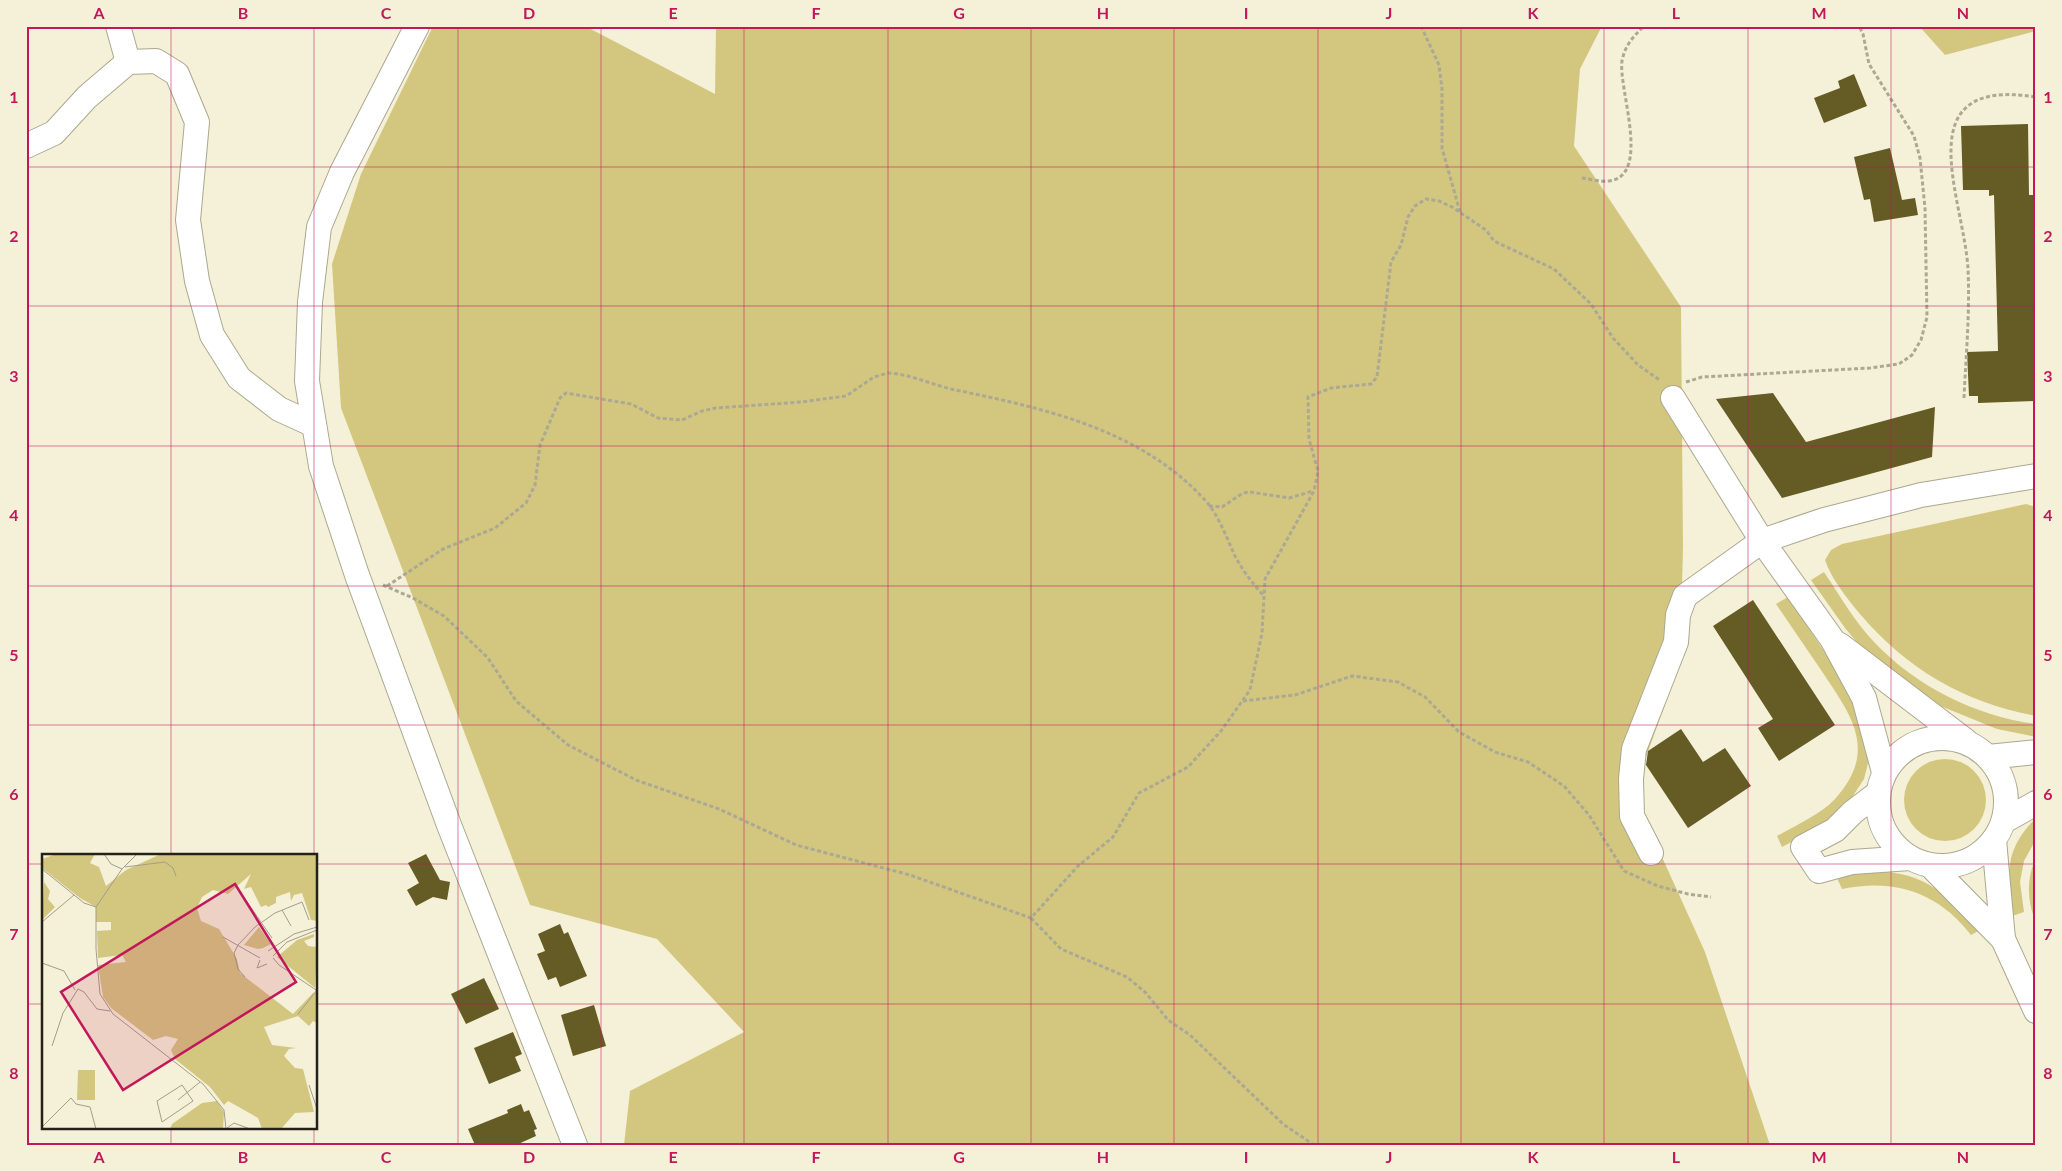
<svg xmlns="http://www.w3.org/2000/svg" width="2062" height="1171" font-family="Lato,sans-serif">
	<rect width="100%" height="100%" fill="#f5f1d8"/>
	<!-- green -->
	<g fill="#d3c77f">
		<polygon points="433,26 585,26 715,94 716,26 1602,26 1580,69 1574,146 1681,307 1683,547 1680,663 1633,793 1705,952 1770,1145 624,1145 630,1091 744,1032 657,939 530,905 341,408 332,264 361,174"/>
		<polygon points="1919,26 2036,26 2036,31 1945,55"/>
		<path d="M2026,504L2036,507V716C1963,702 1908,670 1860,614C1847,598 1832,580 1825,560L1831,550L1842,544Z"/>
		<path d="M1824,572C1840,596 1855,622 1875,643C1917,687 1976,716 2036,724V737L1997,729L1938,705L1864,651L1845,628L1811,580Z"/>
		<path d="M1788,597L1863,710L1871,752L1864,779L1845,808L1825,824L1782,847L1777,836C1796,825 1820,815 1835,799C1879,750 1851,715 1821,670C1806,648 1791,626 1776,604Z"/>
		<circle cx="1945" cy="800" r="41"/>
		<path d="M2036,818V839L2024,861L2020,882L2024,912L2012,916C2008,874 2003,851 2036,818Z"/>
		<path d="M2036,858V922C2027,902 2026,878 2036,858Z"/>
		<path d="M1874,871C1927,872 1946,896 1982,929L1971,935C1938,892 1894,878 1842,889L1837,878L1853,873Z"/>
	</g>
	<!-- building -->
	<g fill="#645b25">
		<polygon points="1854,74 1867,106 1824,123 1814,98 1840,88 1838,81"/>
		<polygon points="2028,124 2029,195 2036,195 2036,401 1978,403 1978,396 1969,396 1967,352 1998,351 1994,195 1989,196 1989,190 1963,190 1961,126"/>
		<polygon points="1890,148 1902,200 1915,198 1918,215 1874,222 1870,199 1864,200 1854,157"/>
		<polygon points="1773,393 1806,442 1935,407 1932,457 1782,498 1716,399"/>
		<polygon points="1753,600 1835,725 1779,761 1758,728 1773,719 1713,626"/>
		<polygon points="1681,729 1703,762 1725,748 1751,786 1688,828 1646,765 1648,751"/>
		<polygon points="426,854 440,880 450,882 447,900 433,897 416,906 407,890 419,883 408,863"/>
		<polygon points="560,924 564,934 568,932 587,976 560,987 556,977 548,980 537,954 545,951 538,934"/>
		<polygon points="484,978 499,1009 466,1024 451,994"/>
		<polygon points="594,1005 606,1046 573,1056 561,1015"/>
		<polygon points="513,1032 522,1054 515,1057 521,1071 489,1084 474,1048"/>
		<polygon points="521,1104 524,1112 529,1110 537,1129 534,1130 536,1136 516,1145 475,1145 468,1129 508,1113 507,1110"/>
	</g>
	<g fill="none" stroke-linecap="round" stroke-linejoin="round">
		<!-- minor casing -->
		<g stroke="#aba88f" stroke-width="26">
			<g id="minor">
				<polyline points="118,26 128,62"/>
				<polyline points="417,26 342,172 319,227 310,302 307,381 321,466 357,575 449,825 575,1145"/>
				<polyline points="26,146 54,133 87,97 128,62 156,61 177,74 197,122 188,220 197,281 212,335 239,378 279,409 314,425"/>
				<polyline points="1673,398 1762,541 1832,639 1864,698 1884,772"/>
				<polyline points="1840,645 1966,741"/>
				<circle cx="1942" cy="802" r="64"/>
				<polyline points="1988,757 2036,752"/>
				<polyline points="1878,793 1853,812 1835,830 1803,847 1819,871 1852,862 1910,858"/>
				<polyline points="2004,821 2036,803"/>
				<polyline points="1994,840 2003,939 2036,1011"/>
				<polyline points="1651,853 1632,816 1631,779 1634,749 1676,642 1678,615 1685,596 1762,541 1824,520 1921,495 2036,476"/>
				<polyline points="1931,866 2003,939"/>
			</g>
		</g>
		<!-- path -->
		<g stroke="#aba894" stroke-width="3" stroke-dasharray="4 2.5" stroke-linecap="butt">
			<polyline points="1421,26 1439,65 1442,89 1442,148 1460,212"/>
			<path d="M1582,178C1590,179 1600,182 1609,181C1652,176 1618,88 1622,61C1625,45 1633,37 1644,26"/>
			<polyline points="1686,382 1702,377 1870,368 1899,364 1912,355 1921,340 1927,317 1925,208 1920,158 1914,136 1869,64 1863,34 1859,26"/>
			<path d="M1964,398C1966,355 1970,312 1968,269C1964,198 1904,76 2036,97"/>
			<polyline points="1209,506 1222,507 1243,493 1250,492 1289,498 1313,491"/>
			<polyline points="383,585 413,598 444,616 488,658 516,701 568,745 636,780 719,809 796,845 910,875 1031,918 1078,866 1113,837 1139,793 1188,767 1221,731 1250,690 1262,633 1265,579 1314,491 1318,471 1309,439 1308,397 1331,388 1371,384 1377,377 1391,262 1401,245 1408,217 1415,206 1426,199 1439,201 1452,207 1486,230 1494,241 1554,269 1591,304 1613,338 1638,365 1661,381"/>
			<path d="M387,586L443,549L495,528L526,503L535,485L540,445L560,398L566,393L631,404L658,418L682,420L702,411L716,408L801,402L846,396L874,377L888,373C910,374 930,384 951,389C1042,408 1138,428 1204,499C1219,515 1226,537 1235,556C1243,571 1252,583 1264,596"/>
			<polyline points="1243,701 1295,695 1352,676 1398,682 1425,697 1459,732 1495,752 1528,762 1564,786 1589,815 1624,871 1658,886 1688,894 1711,897"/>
			<polyline points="1031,918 1061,949 1127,977 1146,993 1168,1020 1190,1035 1283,1124 1314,1145"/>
		</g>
		<!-- minor -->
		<use href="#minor" stroke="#fff" stroke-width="24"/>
	</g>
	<!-- grid -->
	<path fill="none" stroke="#c2185b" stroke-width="1" stroke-opacity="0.55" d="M171,26V855M314,26V855M458,26V1145M601,26V1145M744,26V1145M888,26V1145M1031,26V1145M1174,26V1145M1318,26V1145M1461,26V1145M1604,26V1145M1748,26V1145M1891,26V1145M26,167H2036M26,306H2036M26,446H2036M26,586H2036M26,725H2036M26,864H44M316,864H2036M26,1004H44M316,1004H2036M171,1127V1145M314,1127V1145"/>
	<!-- overview -->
	<g transform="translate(42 854)">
		<rect width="275" height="275" fill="#f5f1d8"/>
		<path d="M14,0H53L48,9L57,13L64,32L84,16L119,0H275V67L269,66L260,39L252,41L249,47L248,38L234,43V49L226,53L224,51L219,53L209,33L202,35L209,20L186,40L171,36L160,43L155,54L159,67L177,75L195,105L198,119L251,160L271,139L275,138V169L271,167L267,172L256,162L222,173L230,191L254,194L247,195L242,202L253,214L261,215L272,258L253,259L239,275H220L216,264L186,247L182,251L168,233L133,205L129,196L136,185L124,182L111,186L69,154L61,143L56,111L84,108L80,101L56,104L55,77L69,76V68H54V53L38,44L0,14V5ZM2,28L8,37L6,45L13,53L0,66ZM217,73L229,90L221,94L231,92L216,95L202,91ZM272,80V83L262,87L266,92L275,93L273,134L235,103L255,86ZM36,216H53V246H35ZM175,247L182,258L181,275H128L130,270L160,249Z" fill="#d3c77f"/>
		<path fill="none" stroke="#a19e8b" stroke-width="1" d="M62,0L69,10L80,15M95,0L80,15L54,53V95L58,140L71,160L161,230L182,256L184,275M83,13L123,8L131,14L134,22M0,15L42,49L54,53M201,42L230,84M240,56L249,72M0,68L32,41M181,83L218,104M226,97L252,80L275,73M231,102L245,88L275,76M231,104L237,111L274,136M218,106L215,114L225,110M0,109L22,117L33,136M203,123L196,115L192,99L196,91L213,73L233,59L260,48L267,66M256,160L275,136M10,192L21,159L36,135L42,138L55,155L68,157M140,231L151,247L120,268L115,247ZM267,231L275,255M136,246L158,228M0,273L29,244L34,250L48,253L54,275M185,274L192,269L208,275"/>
		<path fill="#c2185b" fill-opacity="0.15" stroke="#c2185b" stroke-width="2.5" d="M193,30L254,128L81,236L19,138Z"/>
		<rect width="275" height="275" fill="none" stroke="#232118" stroke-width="2.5"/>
	</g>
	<!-- border -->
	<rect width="2062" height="1171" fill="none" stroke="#f5f1d8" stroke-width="55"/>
	<rect x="28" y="28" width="2006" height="1116" fill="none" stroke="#c2185b" stroke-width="2"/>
	<g font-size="16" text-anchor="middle" font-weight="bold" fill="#c2185b">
		<text x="99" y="19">A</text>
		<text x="243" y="19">B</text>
		<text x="386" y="19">C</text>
		<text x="529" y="19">D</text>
		<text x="673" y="19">E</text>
		<text x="816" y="19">F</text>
		<text x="959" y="19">G</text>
		<text x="1103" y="19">H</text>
		<text x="1246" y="19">I</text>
		<text x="1389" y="19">J</text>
		<text x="1533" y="19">K</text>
		<text x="1676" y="19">L</text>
		<text x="1819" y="19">M</text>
		<text x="1963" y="19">N</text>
		<text x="14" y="103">1</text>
		<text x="2048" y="103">1</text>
		<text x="14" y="242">2</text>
		<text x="2048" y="242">2</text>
		<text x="14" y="382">3</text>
		<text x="2048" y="382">3</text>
		<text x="14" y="521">4</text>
		<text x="2048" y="521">4</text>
		<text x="14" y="661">5</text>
		<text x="2048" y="661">5</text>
		<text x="14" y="800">6</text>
		<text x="2048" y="800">6</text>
		<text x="14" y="940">7</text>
		<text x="2048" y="940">7</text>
		<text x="14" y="1079">8</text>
		<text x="2048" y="1079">8</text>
		<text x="99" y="1163">A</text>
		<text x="243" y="1163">B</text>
		<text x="386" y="1163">C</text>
		<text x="529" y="1163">D</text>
		<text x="673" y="1163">E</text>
		<text x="816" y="1163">F</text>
		<text x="959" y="1163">G</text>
		<text x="1103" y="1163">H</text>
		<text x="1246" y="1163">I</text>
		<text x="1389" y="1163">J</text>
		<text x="1533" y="1163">K</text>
		<text x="1676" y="1163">L</text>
		<text x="1819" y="1163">M</text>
		<text x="1963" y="1163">N</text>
	</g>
</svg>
